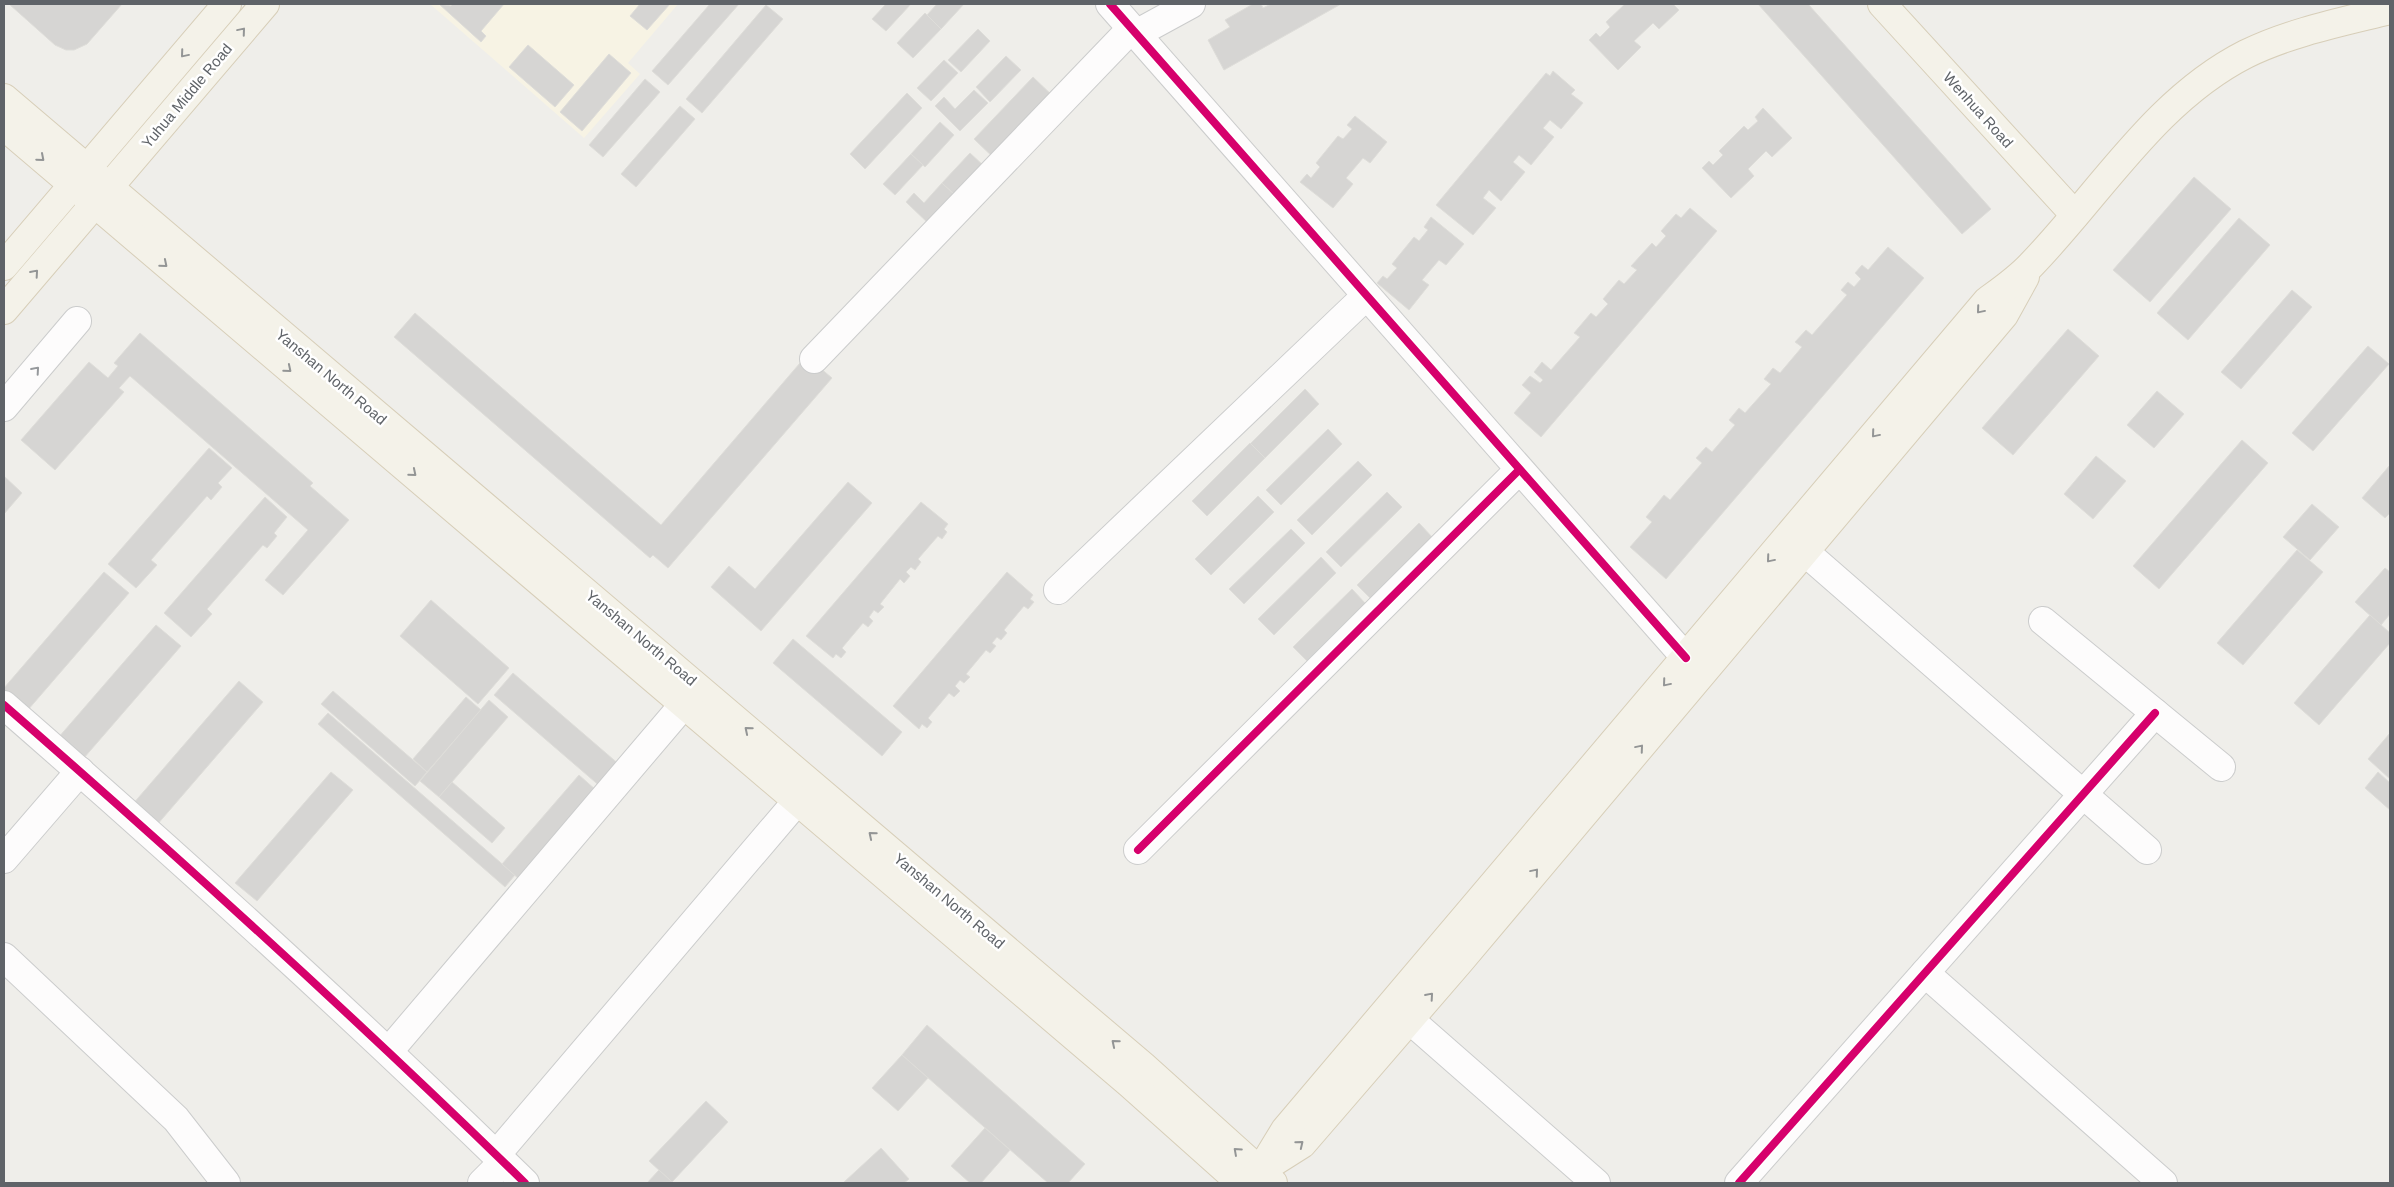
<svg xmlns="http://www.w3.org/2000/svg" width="2394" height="1187" font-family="Arial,sans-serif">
	<rect width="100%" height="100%" fill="#efeeea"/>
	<!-- commercial -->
	<polygon fill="#f7f3e4" points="430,4 678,4 628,63 640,74 584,138"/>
	<!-- building -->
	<g fill="#d6d5d3" stroke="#deddd9">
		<polygon points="9,4 122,4 87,44 74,50 66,50 55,45"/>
		<polygon points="439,4 451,6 453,4 504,4 481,31 486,36 481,42"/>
		<polygon points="640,4 670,4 647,30 630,16"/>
		<polygon points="710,4 739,4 668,85 652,71"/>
		<polygon points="886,4 911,4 886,31 872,19"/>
		<polygon points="937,4 964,4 941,29 927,15"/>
		<polygon points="1253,4 1261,4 1263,8 1271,4 1341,4 1224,70 1208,40 1230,27 1225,20"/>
		<polygon points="1625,4 1673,4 1679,10 1659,29 1653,23 1634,41 1641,47 1618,70 1589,40 1596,33 1600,37 1610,27 1606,22"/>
		<polygon points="1758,4 1808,4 1991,209 1962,234"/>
		<polygon points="766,5 783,19 702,113 686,99"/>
		<polygon points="925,13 941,29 913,58 897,43"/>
		<polygon points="978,29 990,41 961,72 948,60"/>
		<polygon points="528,45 574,85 555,107 509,67"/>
		<polygon points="609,54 631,73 582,131 560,112"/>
		<polygon points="1006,56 1021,70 990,102 976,87"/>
		<polygon points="944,60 958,73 931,101 917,88"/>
		<polygon points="1553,71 1575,90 1571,94 1583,103 1561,129 1550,120 1543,128 1554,137 1531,165 1519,155 1513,162 1525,172 1501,201 1489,190 1483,198 1496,208 1473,235 1436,205 1546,73 1550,76"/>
		<polygon points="1033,77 1056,99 997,161 974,139"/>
		<polygon points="645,79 660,92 603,157 589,145"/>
		<polygon points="974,90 988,103 960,131 935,106 944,97 955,109"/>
		<polygon points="907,93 922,108 865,169 850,154"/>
		<polygon points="680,106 695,119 636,187 621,174"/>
		<polygon points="1763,108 1792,138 1772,157 1766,151 1748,169 1754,176 1731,198 1702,168 1709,161 1713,165 1723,155 1719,151 1744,126 1748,130 1758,121 1755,117"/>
		<polygon points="1355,116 1387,142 1370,163 1363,158 1346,178 1353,184 1333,208 1300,182 1307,174 1311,178 1320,167 1316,163 1338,136 1343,139 1352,129 1347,125"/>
		<polygon points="940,122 954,135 925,167 911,154"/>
		<polygon points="970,153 985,167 957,197 942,183"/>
		<polygon points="911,154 923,165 895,195 883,184"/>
		<polygon points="2194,177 2231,209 2150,302 2113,270"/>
		<polygon points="942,183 957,197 930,225 906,202 914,193 924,203"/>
		<polygon points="1690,208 1717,231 1541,437 1514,413 1531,393 1522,385 1530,376 1540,383 1543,380 1534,372 1542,362 1551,370 1580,337 1574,333 1591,313 1596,317 1608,304 1603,299 1619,280 1624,284 1637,270 1631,266 1652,243 1656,247 1666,236 1661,231 1676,214 1681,218"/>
		<polygon points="1431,217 1464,244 1446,265 1439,260 1422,280 1429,285 1409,310 1377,283 1383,276 1387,279 1397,268 1392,264 1414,237 1419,241 1428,230 1424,227"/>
		<polygon points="2239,218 2270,245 2188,340 2157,313"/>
		<polygon points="1888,247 1924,278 1666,579 1630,547 1652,522 1646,517 1664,495 1670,500 1702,463 1696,458 1706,447 1712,452 1735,425 1729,420 1739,408 1745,413 1771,384 1764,379 1773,368 1780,373 1802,347 1795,342 1806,330 1812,335 1847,295 1841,290 1848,282 1854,287 1861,279 1855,273 1862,265 1868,270"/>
		<polygon points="2292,290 2312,307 2241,389 2221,372"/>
		<polygon points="415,313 661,525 806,356 832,378 668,568 653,555 650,558 394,337"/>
		<polygon points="2068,329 2099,356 2013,455 1982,428"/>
		<polygon points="140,333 313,483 310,486 349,520 283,595 265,580 308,530 130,376 119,388 124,392 55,470 21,440 89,362 108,378 118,366 114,363"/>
		<polygon points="2368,346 2389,364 2313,451 2292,433"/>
		<polygon points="1305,389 1319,404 1265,458 1250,444"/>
		<polygon points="2157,391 2184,414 2154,448 2127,425"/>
		<polygon points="1328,429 1342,444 1281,505 1266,490"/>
		<polygon points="2242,440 2268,463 2159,589 2133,566"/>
		<polygon points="1250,443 1265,458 1207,516 1192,501"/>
		<polygon points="209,448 232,468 218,483 222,487 211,500 207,496 151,560 157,565 136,588 108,564"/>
		<polygon points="2096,456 2126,481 2093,519 2064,494"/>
		<polygon points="1358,461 1372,475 1312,535 1297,520"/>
		<polygon points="2390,465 2390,513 2385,518 2362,498"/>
		<polygon points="4,476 22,493 4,514"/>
		<polygon points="848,482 872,503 761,631 711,587 729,566 755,589"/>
		<polygon points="1387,492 1402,507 1341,567 1326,552"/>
		<polygon points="1258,496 1274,512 1211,575 1195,559"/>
		<polygon points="265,497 287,517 274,533 277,536 267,548 263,545 207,609 212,614 191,637 164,613"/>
		<polygon points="921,502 948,524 944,529 947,532 942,539 938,536 918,559 921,562 915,570 911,567 906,572 910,576 904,583 900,579 880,604 884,607 878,613 874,610 869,617 873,621 868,627 863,623 842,648 846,652 841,658 836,654 833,658 806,636"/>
		<polygon points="2312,504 2339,527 2310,560 2283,537"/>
		<polygon points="1419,523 1433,538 1371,599 1357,585"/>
		<polygon points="1291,529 1305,543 1244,604 1229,589"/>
		<polygon points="2297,550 2323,572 2243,665 2217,643"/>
		<polygon points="1321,557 1336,573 1274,635 1258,619"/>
		<polygon points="2385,568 2390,572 2390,614 2381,625 2355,602"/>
		<polygon points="104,572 129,593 27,711 4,691 4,688"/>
		<polygon points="1007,572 1033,595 1030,599 1034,602 1028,609 1024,606 1004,630 1007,633 1001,640 997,637 992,643 996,646 990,653 986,650 966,674 970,677 964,683 960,680 955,686 960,691 954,697 949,693 928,718 932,722 927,728 922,724 919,729 893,706"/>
		<polygon points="1352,589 1365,603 1307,661 1293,647"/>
		<polygon points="431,600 509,668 478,704 400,636"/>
		<polygon points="2370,615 2390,633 2390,643 2319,725 2294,703"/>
		<polygon points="156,625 181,646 83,759 58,738"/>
		<polygon points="793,639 902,732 882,756 773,663"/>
		<polygon points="513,673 621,766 602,788 494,695"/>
		<polygon points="239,681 263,702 156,826 132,805"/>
		<polygon points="333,691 427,772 415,786 321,704"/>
		<polygon points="466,697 481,710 427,772 413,759"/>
		<polygon points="489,700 508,717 439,797 420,781"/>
		<polygon points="328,713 515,875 505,887 318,724"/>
		<polygon points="2390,733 2390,779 2368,759"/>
		<polygon points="331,772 353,790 257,901 235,883"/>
		<polygon points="2378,772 2390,783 2390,810 2365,788"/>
		<polygon points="579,775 597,791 520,880 502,864"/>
		<polygon points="452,782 505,828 492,843 439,797"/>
		<polygon points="927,1025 1085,1164 1068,1183 1048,1183 902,1055"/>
		<polygon points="902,1055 928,1078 898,1111 872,1088"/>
		<polygon points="706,1101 728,1122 672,1182 649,1161"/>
		<polygon points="985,1128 1010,1150 981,1183 970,1183 951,1166"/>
		<polygon points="881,1148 909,1179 904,1183 843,1183"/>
		<polygon points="659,1170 672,1182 647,1183"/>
	</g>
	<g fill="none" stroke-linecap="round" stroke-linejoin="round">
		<!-- minor casing -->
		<g stroke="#cbcccc" stroke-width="30">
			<g id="minor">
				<polyline points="1110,4 1686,658"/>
				<polyline points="1136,34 1191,4"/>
				<polyline points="814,359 1131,29"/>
				<polyline points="4,407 77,321"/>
				<polyline points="1805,552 2147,850"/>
				<polyline points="1058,590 1366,296"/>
				<polyline points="2043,621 2221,767"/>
				<path d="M4,705C182,860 356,1018 525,1183"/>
				<polyline points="1138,850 1519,470"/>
				<polyline points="4,859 80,771"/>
				<polyline points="4,957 176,1119 226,1183"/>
				<polyline points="1925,973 2163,1183"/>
				<polyline points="1410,1020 1596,1183"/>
				<polyline points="389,1051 685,703"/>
				<polyline points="496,1155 798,800"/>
				<polyline points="482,1183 503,1162"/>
				<polyline points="1739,1183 2155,713"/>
			</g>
		</g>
		<!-- major casing -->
		<g stroke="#d7ceb8" stroke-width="30">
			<g id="major">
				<polyline points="1882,4 2075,215"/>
				<polyline points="4,98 1143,1066 1273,1183"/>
				<polyline points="4,126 1129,1083 1241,1183"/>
				<polyline points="4,266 227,4"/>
				<polyline points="4,310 265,4"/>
				<polyline points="1264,1168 1302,1144 1460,961 2004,315 2025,277"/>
				<path d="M1249,1183L1260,1171L1285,1130L1987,301C2002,290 2018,279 2031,265C2100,194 2155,100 2246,54C2291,32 2342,22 2390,10"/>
			</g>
		</g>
		<!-- minor -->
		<use href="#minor" stroke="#fdfcfc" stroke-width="28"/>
		<!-- major -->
		<use href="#major" stroke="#f4f2e9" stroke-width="28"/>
		<!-- cycleway casing -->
		<g stroke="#fff" stroke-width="11">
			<g id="cycleway">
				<polyline points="1110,4 1686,658"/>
				<path d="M4,705C182,860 356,1018 525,1183"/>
				<polyline points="1138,850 1519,470"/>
				<polyline points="1739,1183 2155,713"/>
			</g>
		</g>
		<!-- cycleway -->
		<use href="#cycleway" stroke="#d6006c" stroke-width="8"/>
	</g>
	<!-- one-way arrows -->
	<defs><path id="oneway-chevron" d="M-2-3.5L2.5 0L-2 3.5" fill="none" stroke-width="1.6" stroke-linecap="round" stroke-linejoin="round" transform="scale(1.25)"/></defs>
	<g stroke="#939595">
		<use href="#oneway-chevron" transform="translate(242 31) rotate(-50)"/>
		<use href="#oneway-chevron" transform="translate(184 54) rotate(130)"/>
		<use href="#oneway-chevron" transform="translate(41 158) rotate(41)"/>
		<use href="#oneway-chevron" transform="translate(164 264) rotate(40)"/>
		<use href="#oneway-chevron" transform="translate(35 273) rotate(-49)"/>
		<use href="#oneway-chevron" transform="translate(1980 310) rotate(130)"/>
		<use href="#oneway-chevron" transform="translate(288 369) rotate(40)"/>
		<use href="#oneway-chevron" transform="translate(1875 434) rotate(130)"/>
		<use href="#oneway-chevron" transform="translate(413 473) rotate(40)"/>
		<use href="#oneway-chevron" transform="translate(1770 559) rotate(130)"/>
		<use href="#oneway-chevron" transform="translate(1666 683) rotate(130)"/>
		<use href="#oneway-chevron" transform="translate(748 730) rotate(-140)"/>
		<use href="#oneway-chevron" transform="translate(1640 748) rotate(-50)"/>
		<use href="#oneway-chevron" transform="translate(872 835) rotate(-140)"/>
		<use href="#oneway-chevron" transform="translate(1535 872) rotate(-50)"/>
		<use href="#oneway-chevron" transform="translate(1430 996) rotate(-49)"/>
		<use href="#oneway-chevron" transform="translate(1115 1043) rotate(-140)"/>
		<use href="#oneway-chevron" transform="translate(1300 1144) rotate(-39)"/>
		<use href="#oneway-chevron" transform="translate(1237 1151) rotate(-138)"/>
	</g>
	<use stroke="#96999c" href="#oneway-chevron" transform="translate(36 370) rotate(-49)"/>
	<g text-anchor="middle" stroke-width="5" stroke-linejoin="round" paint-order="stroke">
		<!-- street labels -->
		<g font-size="15" fill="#5f6368" stroke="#fff">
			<text transform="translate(187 96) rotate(-50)" y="5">Yuhua Middle Road</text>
			<text transform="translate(1978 110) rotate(48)" y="5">Wenhua Road</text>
			<text transform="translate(331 377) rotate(40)" y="5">Yanshan North Road</text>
			<text transform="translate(641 638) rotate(40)" y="5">Yanshan North Road</text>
			<text transform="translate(949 901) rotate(40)" y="5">Yanshan North Road</text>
		</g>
	</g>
	<!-- border -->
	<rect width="2394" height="1187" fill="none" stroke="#5f6368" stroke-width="10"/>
</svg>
